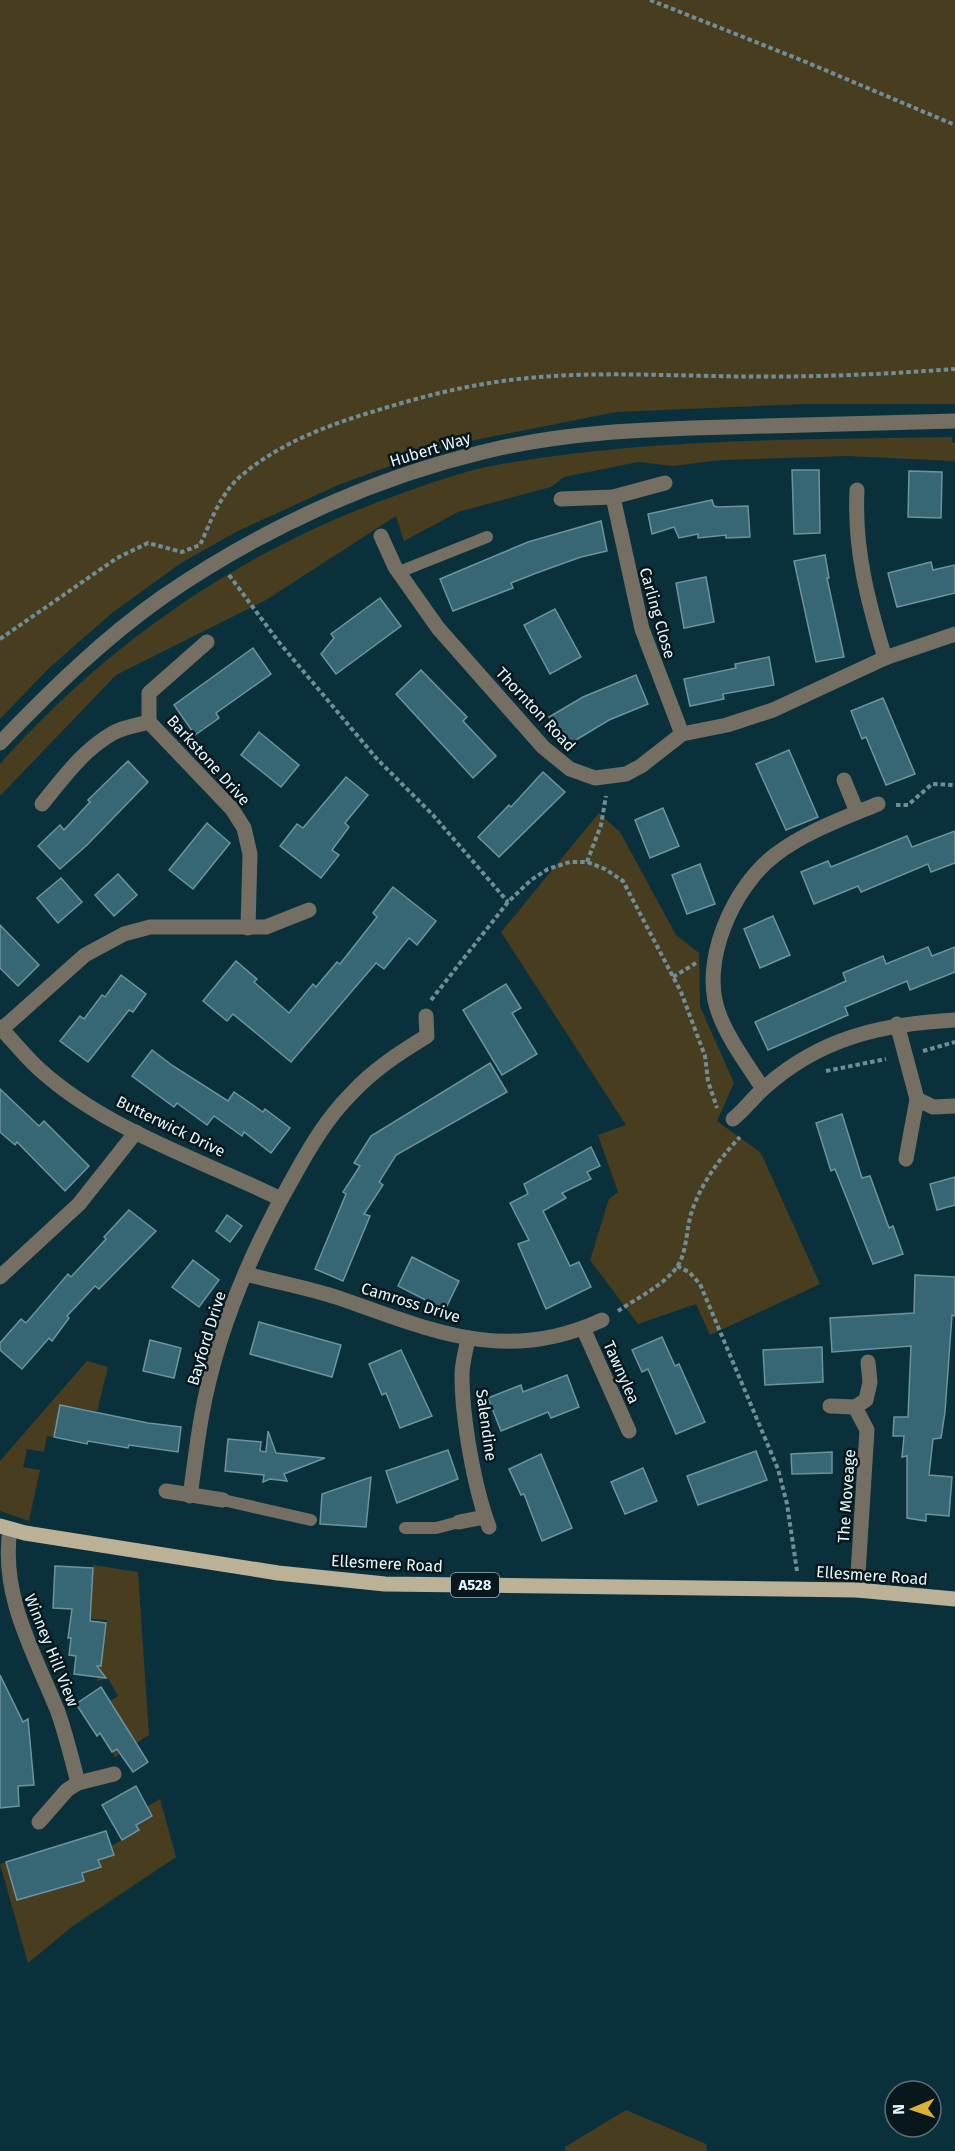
<svg xmlns="http://www.w3.org/2000/svg" width="955" height="2151" font-family="'Fira Sans',sans-serif">
	<rect width="100%" height="100%" fill="#0a313b"/>
	<!-- green -->
	<g fill="#483d1e">
		<polygon points="0,0 955,0 955,404 806,404 616,412 445,446 338,485 236,532 181,563 112,613 49,668 0,719"/>
		<path d="M952,437V442L955,443V461L847,456L721,460L673,466L638,462L564,477L551,487L458,512L404,541L396,516L266,600L116,675L0,796V764C109,641 245,548 400,494C431,483 463,471 496,465C646,438 800,440 952,437Z"/>
		<polygon points="599,813 620,832 676,935 699,953 700,1006 734,1083 717,1121 761,1153 820,1284 710,1335 696,1304 638,1324 590,1260 609,1199 618,1192 598,1135 626,1125 501,932"/>
		<polygon points="87,1361 108,1367 97,1411 60,1405 54,1437 47,1436 44,1452 27,1449 23,1467 40,1470 29,1521 0,1511 0,1461"/>
		<polygon points="93,1565 138,1572 149,1735 115,1757 112,1752 129,1741 116,1721 120,1717 110,1701 118,1696 108,1678 97,1681 107,1620 77,1618 91,1609"/>
		<polygon points="160,1799 176,1857 73,1926 28,1963 0,1864 6,1862 17,1900 36,1894 57,1881 60,1889 84,1881 82,1873 100,1867 98,1860 111,1846 139,1831 136,1825 152,1816 146,1807"/>
		<polygon points="626,2110 706,2144 707,2151 565,2151 565,2147"/>
	</g>
	<!-- building -->
	<g fill="#376674" stroke="#6c939f" stroke-width="1.5">
		<polygon points="792,470 819,470 820,533 794,534"/>
		<polygon points="909,471 942,472 941,518 908,517"/>
		<polygon points="712,500 714,506 718,507 748,506 750,537 726,538 726,535 698,538 698,534 679,538 674,527 652,534 648,514"/>
		<polygon points="601,521 607,551 581,557 539,572 511,583 513,588 453,611 440,579 528,542"/>
		<polygon points="825,555 829,578 827,578 844,657 816,662 794,561"/>
		<polygon points="931,562 933,570 955,565 955,593 897,607 888,573"/>
		<polygon points="706,577 714,622 684,628 676,583"/>
		<polygon points="380,598 401,626 336,674 321,654 334,638 331,634"/>
		<polygon points="555,609 581,657 550,674 524,625"/>
		<polygon points="253,648 271,674 216,713 219,718 195,735 174,705"/>
		<polygon points="769,657 774,685 723,694 724,699 690,706 684,679 736,668 735,664"/>
		<polygon points="421,670 467,717 463,721 496,756 473,778 396,694"/>
		<polygon points="636,675 648,704 609,720 566,746 549,717 583,697"/>
		<polygon points="883,698 915,774 886,785 866,737 862,739 851,711"/>
		<polygon points="259,732 299,765 281,787 241,755"/>
		<polygon points="789,750 818,817 786,830 756,764"/>
		<polygon points="128,761 148,782 87,845 60,869 38,846 60,825 64,830 90,802 88,800"/>
		<polygon points="543,772 565,792 499,857 478,837 509,805 511,807"/>
		<polygon points="346,777 368,795 345,823 349,827 332,850 339,855 321,878 280,846 297,824 303,828"/>
		<polygon points="663,808 679,846 650,858 635,820"/>
		<polygon points="207,823 230,843 193,889 169,870"/>
		<polygon points="955,831 955,863 931,872 928,864 861,892 858,886 814,904 801,872 828,861 831,867 907,836 912,847"/>
		<polygon points="700,864 715,904 687,914 672,875"/>
		<polygon points="118,874 137,895 114,916 95,895"/>
		<polygon points="61,878 82,902 58,923 37,898"/>
		<polygon points="393,887 436,921 417,945 409,938 384,969 376,963 291,1062 233,1014 227,1021 203,1001 236,961 257,979 254,982 289,1013 313,984 316,987 337,962 340,964 377,917 373,913"/>
		<polygon points="773,916 790,955 760,968 744,929"/>
		<polygon points="0,925 39,965 18,986 0,968"/>
		<polygon points="928,947 932,956 955,947 955,972 910,990 907,981 845,1007 848,1015 768,1050 755,1022 846,981 843,973 883,956 886,964"/>
		<polygon points="121,975 146,994 133,1012 129,1010 88,1062 60,1041 80,1016 84,1019 102,995 105,997"/>
		<polygon points="506,984 521,1008 512,1013 537,1054 502,1075 463,1010"/>
		<polygon points="152,1050 173,1066 228,1101 234,1092 263,1112 265,1109 290,1128 271,1153 244,1132 242,1136 214,1116 207,1125 177,1103 174,1107 132,1076"/>
		<polygon points="490,1063 507,1092 396,1155 379,1182 383,1185 364,1214 370,1216 343,1281 315,1269 346,1194 343,1192 360,1166 354,1163 371,1136"/>
		<polygon points="0,1089 39,1126 44,1121 89,1166 65,1191 17,1142 15,1145 0,1132"/>
		<polygon points="842,1114 862,1178 870,1176 889,1228 893,1226 903,1254 873,1264 835,1169 831,1171 816,1123"/>
		<polygon points="591,1147 600,1166 587,1172 591,1179 562,1193 566,1198 543,1211 570,1266 579,1262 591,1287 546,1309 518,1244 529,1240 510,1203 528,1194 524,1184"/>
		<polygon points="955,1177 955,1205 937,1210 930,1184"/>
		<polygon points="129,1210 156,1231 99,1289 95,1286 67,1316 69,1318 52,1341 49,1338 22,1369 0,1350 0,1343 21,1319 26,1323 68,1274 71,1277 106,1239 104,1237"/>
		<polygon points="227,1215 242,1226 230,1242 216,1231"/>
		<polygon points="412,1257 459,1281 445,1310 398,1286"/>
		<polygon points="193,1260 219,1280 199,1307 172,1287"/>
		<polygon points="915,1275 955,1277 955,1316 952,1315 945,1412 941,1438 933,1439 929,1475 952,1477 949,1516 926,1514 926,1521 907,1518 907,1456 902,1457 904,1436 893,1436 894,1417 908,1417 911,1346 832,1352 830,1318 914,1313"/>
		<polygon points="259,1322 341,1345 332,1377 250,1354"/>
		<polygon points="662,1337 675,1366 679,1364 705,1422 676,1434 648,1369 642,1372 632,1350"/>
		<polygon points="150,1340 181,1348 174,1378 143,1371"/>
		<polygon points="822,1347 823,1382 765,1385 763,1350"/>
		<polygon points="401,1350 432,1416 400,1428 386,1393 382,1395 369,1364"/>
		<polygon points="567,1375 579,1407 551,1418 548,1412 501,1431 488,1398 521,1385 523,1392"/>
		<polygon points="60,1405 148,1423 181,1427 178,1452 129,1445 128,1448 88,1441 87,1444 54,1437"/>
		<polygon points="268,1431 276,1453 325,1458 284,1474 287,1481 270,1479 263,1482 264,1475 225,1471 228,1439 261,1442 260,1451 266,1452"/>
		<polygon points="448,1450 458,1479 397,1503 386,1471"/>
		<polygon points="756,1451 767,1480 698,1505 687,1476"/>
		<polygon points="832,1452 832,1473 792,1474 791,1454"/>
		<polygon points="541,1454 572,1528 542,1541 524,1494 521,1495 509,1469"/>
		<polygon points="643,1468 657,1501 625,1514 611,1482"/>
		<polygon points="371,1477 366,1527 320,1524 322,1494"/>
		<polygon points="55,1566 93,1568 90,1621 106,1623 101,1666 97,1666 106,1678 74,1674 76,1656 69,1655 71,1638 68,1638 72,1609 53,1608"/>
		<polygon points="0,1675 23,1722 28,1719 34,1785 18,1786 19,1806 0,1808"/>
		<polygon points="101,1687 148,1762 133,1772 117,1749 112,1752 100,1733 97,1736 76,1704"/>
		<polygon points="136,1786 152,1816 136,1825 139,1830 122,1840 102,1805"/>
		<polygon points="106,1831 114,1855 98,1860 101,1867 82,1873 84,1881 17,1900 6,1862"/>
	</g>
	<g fill="none" stroke-linecap="round" stroke-linejoin="round">
		<!-- path -->
		<g stroke="#708e97" stroke-width="4" stroke-dasharray="4.5 3" stroke-linecap="butt">
			<polyline points="650,0 806,62 955,125"/>
			<polyline points="229,575 278,641 377,759 433,815 508,902"/>
			<path d="M0,639L117,558L148,543L182,552L200,545C211,521 221,492 242,475C280,443 328,425 375,411C417,398 459,387 503,381C574,371 644,375 715,376C795,378 876,375 955,369"/>
			<polyline points="896,805 908,805 932,784 955,785"/>
			<polyline points="587,862 601,825 606,796"/>
			<polyline points="673,977 696,963"/>
			<polyline points="431,1000 508,902 531,880 548,869 570,862 587,862 605,869 623,881 681,992 705,1056 708,1081 717,1108"/>
			<polyline points="923,1051 955,1042"/>
			<polyline points="826,1071 886,1059"/>
			<polyline points="677,1266 689,1272 700,1284 778,1469 787,1504 797,1571"/>
			<path d="M618,1311C637,1298 663,1286 677,1267C687,1252 686,1231 691,1214C700,1185 719,1159 740,1137"/>
		</g>
		<!-- lane -->
		<g stroke="#746f62" stroke-width="12">
			<polyline points="399,572 487,537"/>
			<polyline points="223,1500 311,1520"/>
			<polyline points="405,1528 436,1528 459,1522"/>
		</g>
		<!-- street -->
		<g stroke="#746f62" stroke-width="15">
			<path d="M857,490C854,550 868,602 885,658"/>
			<polyline points="613,497 642,629 682,734"/>
			<polyline points="561,499 613,497 665,483"/>
			<polyline points="381,536 395,567 438,628 543,747 570,769 595,778 626,774 641,766 682,734 727,725 773,710 885,658 955,634"/>
			<polyline points="207,642 149,693 149,722 232,809 244,828 250,854 248,928"/>
			<path d="M0,743C50,691 104,638 164,596C260,530 370,479 483,452C563,432 647,429 729,427C804,425 880,423 955,421"/>
			<polyline points="844,780 857,812"/>
			<path d="M42,804C63,778 83,750 113,733C123,727 138,725 149,722"/>
			<polyline points="897,1024 917,1099 906,1159"/>
			<path d="M0,1027C13,1041 24,1055 38,1068C104,1129 201,1160 281,1199"/>
			<polyline points="2,1029 85,955 124,934 150,927 266,927 309,910"/>
			<path d="M763,1089C748,1065 729,1041 719,1014C699,963 733,887 775,855C805,832 844,818 878,804"/>
			<polyline points="917,1099 933,1107 955,1106"/>
			<path d="M733,1119C744,1110 752,1099 763,1089C819,1038 881,1024 955,1020"/>
			<path d="M246,1274C276,1282 309,1288 339,1298C431,1330 505,1365 602,1320"/>
			<polyline points="0,1277 79,1204 136,1132"/>
			<polyline points="583,1328 629,1431"/>
			<path d="M468,1338C466,1350 462,1363 462,1375C462,1418 474,1487 489,1527"/>
			<polyline points="830,1406 855,1407 867,1430 857,1590"/>
			<polyline points="855,1407 866,1400 870,1382 868,1362"/>
			<polyline points="166,1491 223,1500"/>
			<path d="M190,1496C194,1469 197,1441 202,1414C217,1331 252,1249 294,1176C310,1147 327,1118 351,1094C373,1070 399,1053 427,1036L426,1016"/>
			<polyline points="459,1522 485,1517"/>
			<path d="M10,1529C0,1596 34,1652 58,1712C66,1735 72,1759 78,1783L67,1790L39,1822"/>
			<polyline points="78,1783 114,1774"/>
		</g>
		<!-- primary -->
		<polyline stroke="#bbb196" stroke-width="15" points="0,1526 25,1533 278,1573 385,1584 857,1590 955,1599"/>
	</g>
	<g text-anchor="middle" stroke-width="5" stroke-linejoin="round" paint-order="stroke">
		<!-- shield labels -->
		<rect fill="#07171b" stroke="#a1b4ba" stroke-width="1.5" x="451" y="1573" width="48" height="24" rx="4.5"/>
		<g font-size="15" font-weight="bold" fill="#e3f8fe">
			<text x="475" y="1590">A528</text>
		</g>
		<!-- street labels -->
		<g font-size="16" fill="#e3f8fe" stroke="#07171b">
			<text transform="translate(430 449) rotate(-17)" y="6">Hubert Way</text>
			<text transform="translate(658 613) rotate(74)" y="6">Carling Close</text>
			<text transform="translate(536 709) rotate(47)" y="6">Thornton Road</text>
			<text transform="translate(209 760) rotate(48)" y="6">Barkstone Drive</text>
			<text transform="translate(171 1126) rotate(26)" y="6">Butterwick Drive</text>
			<text transform="translate(411 1302) rotate(17)" y="6">Camross Drive</text>
			<text transform="translate(206 1338) rotate(-73)" y="6">Bayford Drive</text>
			<text transform="translate(622 1372) rotate(66)" y="6">Tawnylea</text>
			<text transform="translate(487 1425) rotate(82)" y="6">Salendine</text>
			<text transform="translate(846 1496) rotate(-86)" y="6">The Moveage</text>
			<text transform="translate(387 1563) rotate(3)" y="6">Ellesmere Road</text>
			<text transform="translate(872 1575) rotate(4)" y="6">Ellesmere Road</text>
			<text transform="translate(52 1650) rotate(68)" y="6">Winney Hill View</text>
		</g>
	</g>
	<!-- north arrow -->
	<g transform="translate(913 2109) rotate(268)"><circle r="28" fill="#07171b" stroke="#5f7176" stroke-width="1.5"/>
	<path d="M0-4.5L10 22L0 15L-10 22Z" fill="#dbb233"/>
	<text y="-9" font-size="16" font-weight="bold" text-anchor="middle" fill="#e3f8fe">N</text>
	</g>
</svg>
